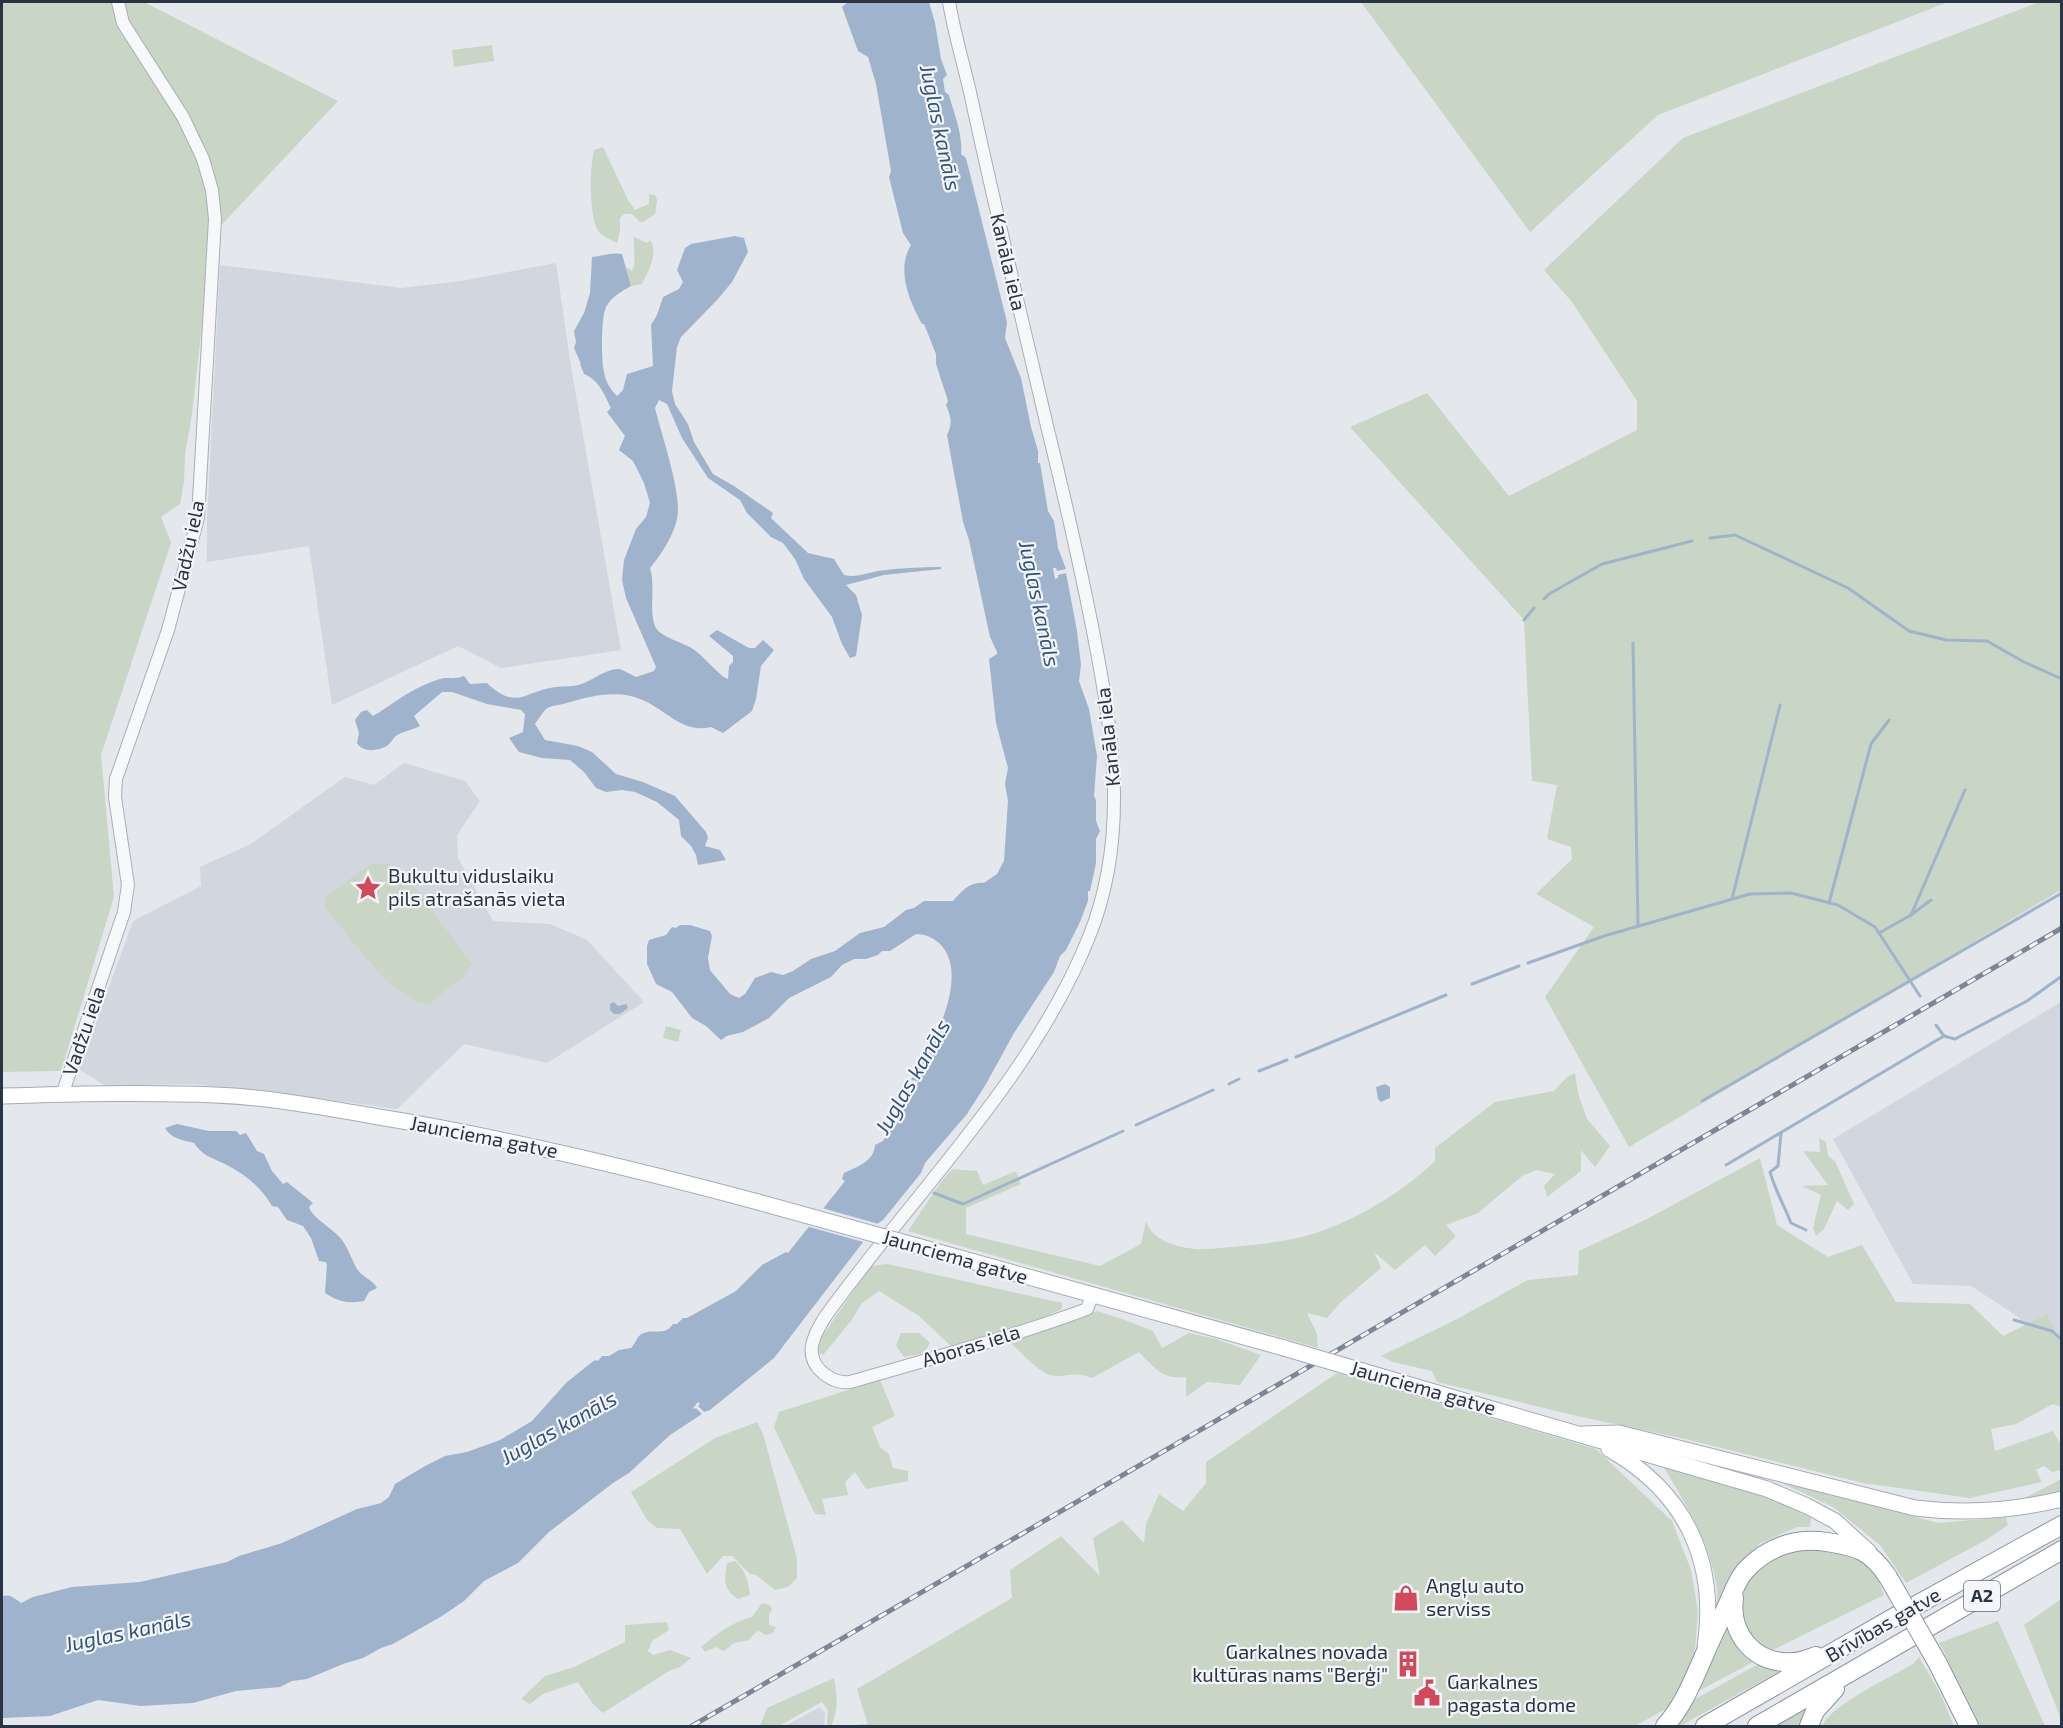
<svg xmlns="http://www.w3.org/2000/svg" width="2063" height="1728" font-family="'Exo 2',sans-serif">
	<rect width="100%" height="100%" fill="#e4e7ec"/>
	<!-- built -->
	<g fill="#d2d6de">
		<polygon points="556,263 571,367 621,650 501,668 458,646 332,705 309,546 207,562 207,519 220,265 401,288 461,281"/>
		<polygon points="404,763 465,781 480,801 457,835 458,858 493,921 550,924 587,940 644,1002 547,1063 464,1044 397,1109 302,1096 194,1084 106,1086 79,1069 133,921 201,886 200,867 251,844 345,777 374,785"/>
		<polygon points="2061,1002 2061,1361 2017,1316 1971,1286 1913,1284 1833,1139"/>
		<polygon points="820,1707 825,1713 824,1726 785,1726"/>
		<polygon points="1070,1723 1072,1726 857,1726 859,1724"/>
	</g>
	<!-- green -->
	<g fill="#c9d6c5">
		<polygon points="2,2 144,2 338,101 212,235 192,414 185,455 184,482 180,504 161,517 171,543 101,755 114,897 61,1071 2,1072"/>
		<polygon points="1361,2 1948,2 1658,115 1530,232"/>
		<polygon points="2039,2 2062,2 2061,890 1629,1147 1545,997 1594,927 1536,894 1572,859 1571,847 1547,839 1557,785 1532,781 1524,620 1350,427 1427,393 1509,496 1637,430 1637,401 1572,302 1544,270 1683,138"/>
		<polygon points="492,45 494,61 454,67 452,50"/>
		<path d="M603,147L628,200L635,210L649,204V194L655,195L657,200L655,214L643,222H640L632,214H624L620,218V230L617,243C611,240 604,237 600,233C588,221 590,165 594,150Z"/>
		<path d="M634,237L647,243L650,240C659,253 648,272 642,284L631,286L626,267L632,271C637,261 633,248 634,237Z"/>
		<path d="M373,863L389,864L403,880L407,877L472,964L465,975L429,1004C398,1007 344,929 324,906L327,895Z"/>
		<polygon points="666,1026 681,1030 678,1042 663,1038"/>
		<path d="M1575,1073L1578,1093L1587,1119L1610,1146L1595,1167L1581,1150V1171L1547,1197L1544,1186L1555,1174L1536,1170L1522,1176L1478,1213L1446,1225L1456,1236L1435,1256L1425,1245L1395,1270L1374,1252L1381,1268L1340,1303L1327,1318L1307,1313L1317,1334L1318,1348L908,1231L941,1182L952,1169L977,1171L983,1185L1016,1171L1021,1184L966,1208V1234L1100,1266L1141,1244L1146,1221C1152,1241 1177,1247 1195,1249C1204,1250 1214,1248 1222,1248C1255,1245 1290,1242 1322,1231C1362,1216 1404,1191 1435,1161V1148L1495,1102L1554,1091L1567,1077Z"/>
		<polygon points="1819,1138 1826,1142 1828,1156 1835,1161 1854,1204 1848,1210 1837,1201 1824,1229 1816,1236 1813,1228 1821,1195 1802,1186 1828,1185 1803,1151 1820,1152"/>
		<polygon points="1760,1158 1777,1225 1828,1257 1862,1245 1896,1302 1970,1304 2003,1336 2047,1314 2061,1345 2061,1407 2053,1404 2016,1424 1991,1429 1995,1451 2053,1431 2061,1445 2061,1470 2052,1472 2044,1466 2036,1470 2042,1482 1970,1498 1863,1483 1681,1438 1577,1416 1437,1382 1432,1371 1393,1362 1381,1356 1457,1319 1528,1280 1578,1275 1579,1251 1645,1220"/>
		<polygon points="888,1264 1062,1303 1062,1309 1041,1318 951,1346 919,1316 879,1291 862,1303 851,1321 823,1355 817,1353 820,1339 871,1266"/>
		<path d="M1097,1311L1125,1320L1153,1331L1162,1348L1189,1333L1216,1339L1261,1355L1240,1385L1207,1382L1186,1397V1377C1162,1380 1155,1368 1139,1352L1092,1378C1073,1370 1066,1379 1050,1375C1038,1372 1021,1351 1010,1343Z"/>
		<polygon points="901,1333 919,1333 930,1343 924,1353 904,1357 896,1346"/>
		<polygon points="1337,1373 1596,1449 1672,1521 1691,1570 1698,1612 1694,1660 1671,1706 1635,1726 868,1725 857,1689 1012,1598 1010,1570 1061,1536 1100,1576 1093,1538 1122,1520 1144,1543 1146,1524 1159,1494 1183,1511 1206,1483 1206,1462"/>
		<polygon points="880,1380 895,1416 872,1427 880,1447 889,1454 893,1468 908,1471 908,1481 866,1489 855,1472 845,1482 848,1495 822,1499 826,1515 815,1514 774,1427 779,1412"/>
		<polygon points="757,1422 763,1434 797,1558 797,1578 788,1587 775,1590 756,1575 750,1574 732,1556 723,1556 707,1574 680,1529 657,1528 647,1520 631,1492 715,1438"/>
		<path d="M1674,1466L1772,1497L1811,1518L1810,1527H1797L1759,1544L1725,1594L1715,1617C1716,1608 1718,1598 1717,1589C1711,1545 1686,1504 1664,1468Z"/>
		<polygon points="1773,1479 1938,1523 2006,1517 2008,1525 1986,1540 1906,1583 1880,1545 1833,1507"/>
		<polygon points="2061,1479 2061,1491 2023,1499"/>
		<path d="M1789,1549H1839L1873,1566L1884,1595L1769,1652L1744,1632C1741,1608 1740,1583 1760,1566C1768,1559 1780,1555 1789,1549Z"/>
		<path d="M735,1561C746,1570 748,1581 750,1595L738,1599C723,1589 724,1580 727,1563Z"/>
		<polygon points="2061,1599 2061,1719 2024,1625"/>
		<path d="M762,1603L770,1605L772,1610L769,1614V1625L776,1627L773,1633L766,1635L759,1631L755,1633L749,1640L734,1643L724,1651L716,1647L705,1652L701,1647C717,1634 732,1622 752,1617Z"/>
		<polygon points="1728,1615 1757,1660 1693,1694"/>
		<path d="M1998,1621L2045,1726H1977C1971,1709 1962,1694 1955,1678C1950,1666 1946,1654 1939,1643Z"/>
		<polygon points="667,1622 669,1630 652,1641 648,1651 653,1655 670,1650 691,1658 680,1667 669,1671 603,1713 593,1704 578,1682 543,1694 530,1704 521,1699 545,1676 574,1667 625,1642 625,1625"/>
		<path d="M1919,1657L1940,1693L1954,1726H1822C1831,1705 1891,1677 1913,1664Z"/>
		<polygon points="1762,1662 1778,1672 1680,1726 1674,1726 1690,1702"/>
		<path d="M834,1678C837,1695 839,1710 831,1726H828L827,1722L828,1710L822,1702L779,1726H760L767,1708Z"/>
		<polygon points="1807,1708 1802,1726 1773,1726"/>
	</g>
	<!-- water -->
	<g fill="#9fb4cc">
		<path d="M848,2H929L935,23L941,59L947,75L943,79L945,92L949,95C954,114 963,134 961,154L966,158L1007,322L1005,338L1021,378L1031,427L1038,451V463H1040L1048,511L1054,521L1058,548L1066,569L1057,571L1056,568H1053L1055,579L1058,578V575L1066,573L1077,631L1081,665L1079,681L1089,709L1097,756L1094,796L1096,800V821L1100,831L1096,839V863L1090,891H1088V901L1080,922L1066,950L1060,956L1054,972L1014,1033L986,1084L967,1114L925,1163L921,1173L883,1220L877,1224L774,1358L710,1410L704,1412L698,1406L700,1404L698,1402L693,1408L694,1409L696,1408L702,1414L670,1435L629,1473L613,1483L549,1532L518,1563L484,1581L464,1601L442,1616L393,1644L381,1648L363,1658L343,1664L307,1679L292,1681L280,1687L236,1691L193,1703L141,1706L98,1700L50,1716L2,1718V1596C10,1594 14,1598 21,1603L33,1597L72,1587L140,1582L227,1562L239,1556L282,1543L357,1509L381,1503L389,1497L395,1484L425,1466L445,1456L467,1452L500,1440L532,1421L566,1383L592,1362L596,1360L598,1361L602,1356H609L619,1350L631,1348C634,1345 637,1338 639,1336C651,1326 664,1338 673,1324H677L683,1318H687L736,1291L762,1265L786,1252L788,1253L845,1181L842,1179L844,1173C856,1167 874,1162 875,1145L883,1141L893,1125L891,1117L895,1121L897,1120L893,1116L905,1104V1096L911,1082L917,1086L918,1081L911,1080C930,1051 972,976 940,944C934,938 925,934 916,934L890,951H882L878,955L866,959H854L842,965L831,977L789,998L769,1018L743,1032L727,1036L721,1040L706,1026L692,1018L672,992L656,984L647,964V946L649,940L666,935L672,927L676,928L680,925H690L710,931L712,936L708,958L710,970L730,994L739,998L745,994L755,978L771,972L783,975L793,971L811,959L835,951L860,933L884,927L906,910L914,908L924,901H953C961,892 970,881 984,883L997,874L1004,861L1008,801L1005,784L1008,768L996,723L989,659L997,654V652L990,637L969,540L963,522L947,435C953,423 951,417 946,405L948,401L936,364V354L924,324H922C909,301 896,269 911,245L903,233L889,177L891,171L876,84L868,57L858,51L842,7Z"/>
		<path d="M735,236L744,238L748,252L732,282L718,299L681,337L677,347L672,391L675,404L688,424L694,442L713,474L734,486L773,513L771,518L808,553L834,559L844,575C856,578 866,573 878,571C899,568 920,567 941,567V569L884,575L846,585L856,595L862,615L856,656L850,658L842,644L832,617L804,579L795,559L783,543L771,537L747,513L740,500L708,478L682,438L667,404L659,400L655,408C662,436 678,482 678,510C678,529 662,554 650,568C656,587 648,613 656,628C661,637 684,643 693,649C704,656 719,676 728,679L729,666L733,662V656L709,636L717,630L749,648H755L763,640L774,650L761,666L756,699L752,711L723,733L711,727C681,734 665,708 640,699C615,689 588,697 563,704C558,705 550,706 546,709C542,713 538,720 535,724L545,740L578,746L592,752L616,774L643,782L675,796L706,832L708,838L705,846L720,850L726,860L698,865L696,855L691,846L681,836L679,820L657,802L635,792L622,790L606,792L596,788L584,772L570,760L542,758L519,752L509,738L523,732L525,714L521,710L487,704L452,692H442L414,716L420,726C413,730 404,731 397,735C393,738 391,743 387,746C377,751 363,753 357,743L359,733L355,720L361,712L367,710L373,716C390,706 404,694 422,686C429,683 437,679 445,678C452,678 457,679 464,676L470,684L487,683C517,712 526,690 556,687C566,686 575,687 584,683C594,679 608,668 619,669C624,670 631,675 636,677L654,671L656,667L626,598L622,580L624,560L636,529L646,517L650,503L644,483L633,461L619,450L625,436L607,412L611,408C604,394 599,380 584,374L580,364H581L574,348L576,342L574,331L584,313L590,293L592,257C604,256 611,252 622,254L631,286C622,291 611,297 606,307C601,317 601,360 604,372C606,382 610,389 617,396L623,390L627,374L653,366L651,325L657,315L663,297L679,289L683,282L677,270L685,248L691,244Z"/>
		<polygon points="614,1002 618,1006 626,1004 628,1008 620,1014 614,1014 610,1010 610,1004"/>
		<polygon points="1385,1084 1390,1087 1390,1098 1381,1102 1378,1099 1376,1087"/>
		<path d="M177,1124L209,1131H236L240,1135L246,1133L257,1151L264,1154L272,1171L283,1184L287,1182L313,1203L309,1207C312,1218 334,1229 342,1240C348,1248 352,1260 357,1269C363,1278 371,1278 377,1288L369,1292L364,1301C348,1304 339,1302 325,1293L327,1264L325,1262L319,1261L311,1238L303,1226L287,1220L278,1207L272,1206C261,1187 245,1174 225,1164C211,1157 204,1157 194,1143C183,1140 171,1139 165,1128Z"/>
	</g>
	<!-- pier -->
	<polygon fill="#e4e7ec" points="822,1208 882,1225 867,1243 806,1226"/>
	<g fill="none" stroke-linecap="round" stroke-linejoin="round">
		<!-- stream -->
		<g stroke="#9fb4cc" stroke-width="3">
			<polyline points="1710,538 1735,535 1848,588 1909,631 1946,640 1987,641 2024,662 2062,679"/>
			<polyline points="1544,599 1549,594 1602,564 1692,541"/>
			<polyline points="1524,620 1534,608"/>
			<polyline points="1633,643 1638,926"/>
			<polyline points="1732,899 1780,705"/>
			<polyline points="1829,903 1871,744 1889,720"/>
			<polyline points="1911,915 1965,790"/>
			<polyline points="1879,933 1911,915 1931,900"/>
			<polyline points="1528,963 1604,936 1750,894 1791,893 1838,905 1875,927 1920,996"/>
			<polyline points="1472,984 1519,966"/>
			<polyline points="1944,1036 1955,1039 2027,1001 2062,976"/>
			<polyline points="1296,1057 1446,995"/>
			<polyline points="1259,1071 1287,1060"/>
			<polyline points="1229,1084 1239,1079"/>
			<polyline points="1702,1101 2062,893"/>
			<polyline points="1136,1125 1213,1090"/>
			<path d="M1781,1133L1778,1166L1770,1172C1775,1190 1784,1205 1791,1223L1806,1230"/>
			<polyline points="1726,1165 1944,1036 1936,1025"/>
			<polyline points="934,1193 963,1204 1123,1131"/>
			<polyline points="2014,1320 2052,1331 2062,1340"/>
		</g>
		<!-- minor casing -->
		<g stroke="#a9aeb7" stroke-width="14">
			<g id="minor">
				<path d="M949,2C954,32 963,62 970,92C994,204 1021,315 1047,426C1063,491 1078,556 1091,621C1112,728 1131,833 1089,937C1032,1079 913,1194 825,1317C813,1336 803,1356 823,1373C832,1380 839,1383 850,1382C929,1359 1009,1338 1087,1309L1092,1296"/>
				<polyline points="62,1095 124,912 128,885 115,797 116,779 168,630 198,518 215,219 212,190 203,159 183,117 123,23 118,2"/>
			</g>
		</g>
		<!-- major casing -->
		<g stroke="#a3abb8" stroke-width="17">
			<g id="major">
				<path d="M2,1096C72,1094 144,1092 215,1095C268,1097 321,1107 373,1116C503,1137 631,1168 758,1202"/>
				<polyline points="917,1246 1284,1348"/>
				<polyline points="1485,1407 1767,1489 1807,1506 1835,1521 1869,1552"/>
				<path d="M1583,1434L1619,1433L1915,1508C1964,1514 2013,1511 2062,1499"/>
				<path d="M1609,1449C1685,1492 1718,1561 1705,1647"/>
			</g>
		</g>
		<!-- highway casing -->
		<g stroke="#8b94a3" stroke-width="20">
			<g id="highway">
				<path d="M1734,1598C1729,1634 1755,1665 1793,1662C1801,1662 1809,1658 1816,1656"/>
				<polyline points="1937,1662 1969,1726"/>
				<path d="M1665,1726C1683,1706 1692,1683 1703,1658C1710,1641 1718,1625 1726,1608C1732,1596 1736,1581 1745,1571C1766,1547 1796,1537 1827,1542C1858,1547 1871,1551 1888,1577"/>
				<polyline points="1705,1726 1891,1619 2062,1525"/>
				<polyline points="1757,1726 2062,1550"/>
				<polyline points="1809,1726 1815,1711 1835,1689"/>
			</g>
		</g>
		<!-- minor -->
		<use href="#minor" stroke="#f7f8fa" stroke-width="12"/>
		<!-- major -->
		<use href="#major" stroke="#fff" stroke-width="15"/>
		<!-- highway -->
		<use href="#highway" stroke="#fff" stroke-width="18"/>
		<!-- rail casing -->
		<g stroke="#7d8696" stroke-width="5">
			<polyline id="rail" points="692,1726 2062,928"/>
		</g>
		<!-- rail -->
		<use href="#rail" stroke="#f4f6f9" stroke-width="3" stroke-dasharray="9" stroke-linecap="butt"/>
		<!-- major-bridge casing -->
		<g stroke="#a3abb8" stroke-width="17" stroke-linecap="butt">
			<g id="major-bridge">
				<polyline points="758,1202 917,1246"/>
				<polyline points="1284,1348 1485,1407"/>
			</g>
		</g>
		<!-- highway-bridge casing -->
		<g stroke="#8b94a3" stroke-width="20" stroke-linecap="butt">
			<polyline id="highway-bridge" points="1888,1577 1937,1662"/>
		</g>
		<!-- major-bridge -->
		<use href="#major-bridge" stroke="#fff" stroke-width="15"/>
		<!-- highway-bridge -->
		<use href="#highway-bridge" stroke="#fff" stroke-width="18"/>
	</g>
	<!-- icons -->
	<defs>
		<g id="sight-bare" transform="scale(2.07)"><path d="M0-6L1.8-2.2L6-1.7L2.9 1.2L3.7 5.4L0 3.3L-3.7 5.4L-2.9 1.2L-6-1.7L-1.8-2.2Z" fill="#d1495b" stroke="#f4f6f9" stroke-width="2.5" paint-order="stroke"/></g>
		<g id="shop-bare" transform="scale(2.07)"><path d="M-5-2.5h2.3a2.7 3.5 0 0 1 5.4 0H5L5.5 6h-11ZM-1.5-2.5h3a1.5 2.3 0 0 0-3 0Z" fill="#d1495b" stroke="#f4f6f9" stroke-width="2.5" paint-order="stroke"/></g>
		<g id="building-bare" transform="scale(2.07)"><path d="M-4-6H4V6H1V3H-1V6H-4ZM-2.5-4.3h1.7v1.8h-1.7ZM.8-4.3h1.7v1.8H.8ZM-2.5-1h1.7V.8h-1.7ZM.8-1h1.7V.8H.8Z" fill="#d1495b" stroke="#f4f6f9" stroke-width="2.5" paint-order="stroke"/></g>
		<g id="civic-bare" transform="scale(2.07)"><path d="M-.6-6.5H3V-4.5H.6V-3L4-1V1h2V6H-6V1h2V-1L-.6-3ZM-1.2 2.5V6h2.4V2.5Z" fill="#d1495b" stroke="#f4f6f9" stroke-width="2.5" paint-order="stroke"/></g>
	</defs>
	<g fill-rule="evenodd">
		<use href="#sight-bare" x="368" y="888"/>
		<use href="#shop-bare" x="1406" y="1598"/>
		<use href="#building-bare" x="1408" y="1664"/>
		<use href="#civic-bare" x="1427" y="1693"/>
	</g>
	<g text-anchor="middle" stroke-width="4.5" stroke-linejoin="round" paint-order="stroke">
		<!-- shield labels -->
		<rect fill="#f4f6f9" stroke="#676e7b" stroke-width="1.5" x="1964" y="1581" width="36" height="30" rx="4.5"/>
		<g font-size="18" font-weight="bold" fill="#2b3445">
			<text x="1982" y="1602">A2</text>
		</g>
		<!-- street labels -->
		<g font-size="20" fill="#2b3445" stroke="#f4f6f9">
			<text transform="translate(1008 262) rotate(77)" y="7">Kanāla iela</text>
			<text transform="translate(188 546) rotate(-78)" y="7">Vadžu iela</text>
			<text transform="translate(1108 737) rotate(-96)" y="7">Kanāla iela</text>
			<text transform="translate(84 1031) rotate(-71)" y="7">Vadžu iela</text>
			<text transform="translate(484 1137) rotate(11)" y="7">Jaunciema gatve</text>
			<text transform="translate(955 1257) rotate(16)" y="7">Jaunciema gatve</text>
			<text transform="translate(971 1346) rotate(-17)" y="7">Aboras iela</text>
			<text transform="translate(1423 1388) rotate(16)" y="7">Jaunciema gatve</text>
			<text transform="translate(1883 1625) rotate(-30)" y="7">Brīvības gatve</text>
		</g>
		<!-- poi labels -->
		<g font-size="20" fill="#2b3445" stroke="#f4f6f9" text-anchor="start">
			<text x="388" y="883">Bukultu viduslaiku<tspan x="388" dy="23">pils atrašanās vieta</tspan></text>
			<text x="1426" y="1593">Angļu auto<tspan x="1426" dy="23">serviss</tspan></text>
			<text x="1388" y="1659" text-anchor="end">Garkalnes novada<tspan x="1388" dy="23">kultūras nams "Berģi"</tspan></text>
			<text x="1447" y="1689">Garkalnes<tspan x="1447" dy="23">pagasta dome</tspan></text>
		</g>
		<!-- water labels -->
		<g font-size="21" font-style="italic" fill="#34527a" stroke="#f4f6f9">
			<text transform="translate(940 128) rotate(78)" y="7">Juglas kanāls</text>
			<text transform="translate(1039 604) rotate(78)" y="7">Juglas kanāls</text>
			<text transform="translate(913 1077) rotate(-60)" y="7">Juglas kanāls</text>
			<text transform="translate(559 1428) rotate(-29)" y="7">Juglas kanāls</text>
			<text transform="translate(128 1632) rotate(-12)" y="7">Juglas kanāls</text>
		</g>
	</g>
	<!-- border -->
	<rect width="2063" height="1728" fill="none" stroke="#2b3445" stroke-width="6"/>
</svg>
